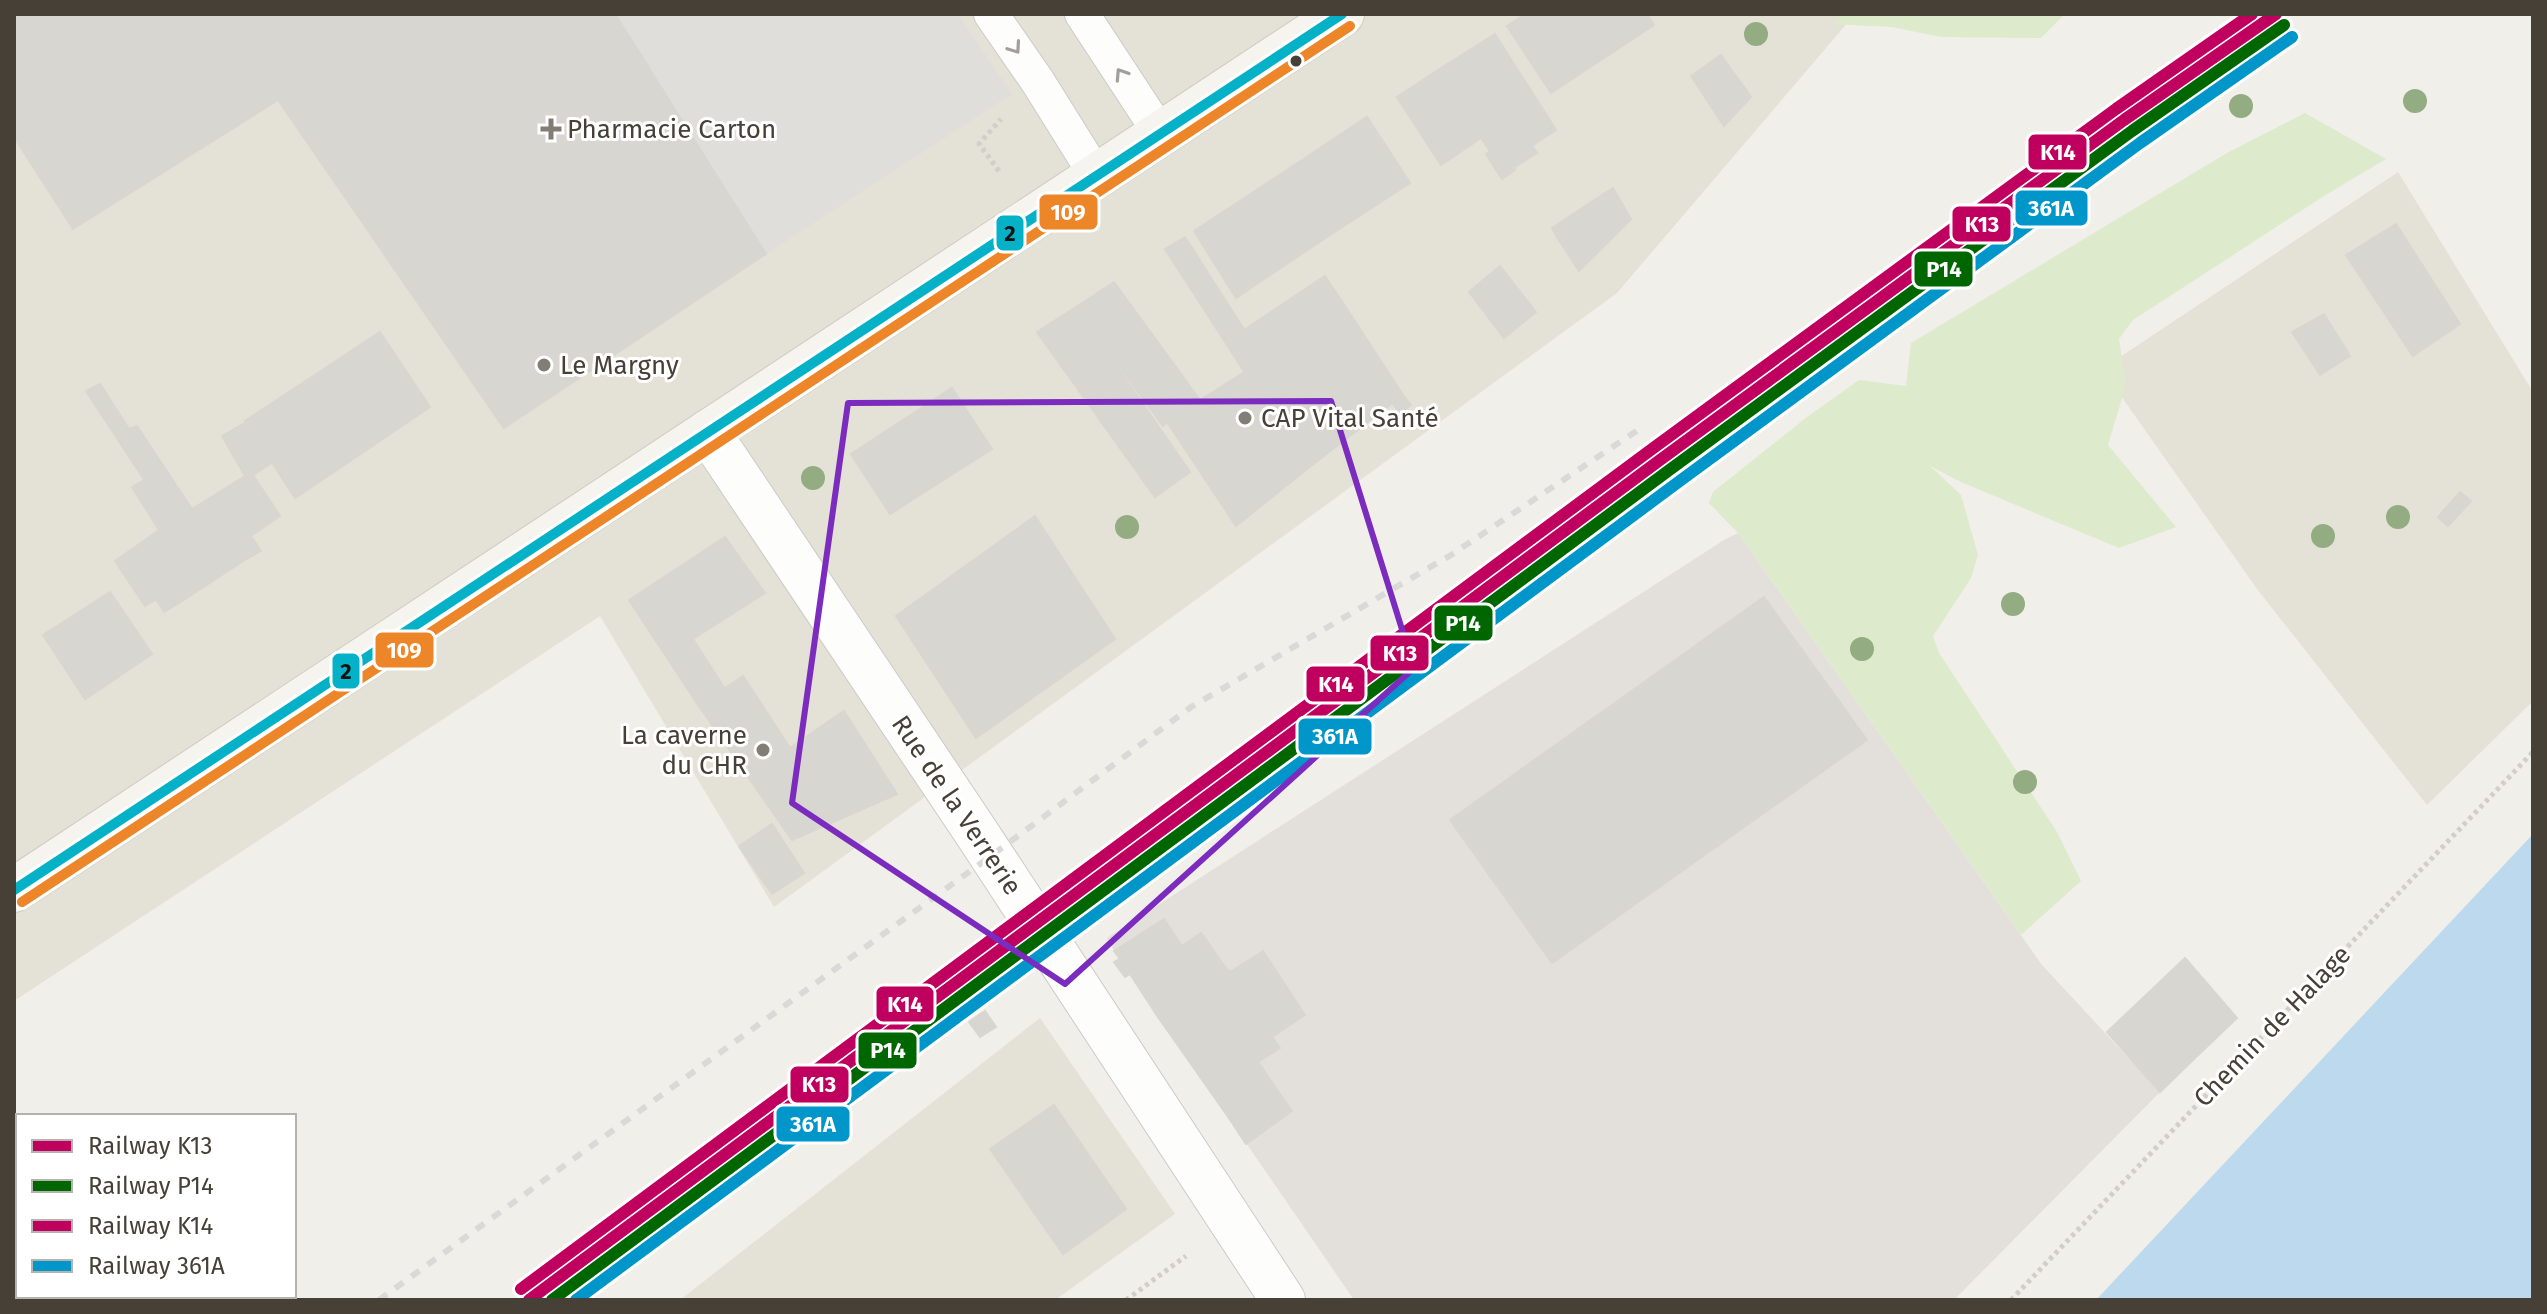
<svg xmlns="http://www.w3.org/2000/svg" width="2547" height="1314" font-family="'Fira Sans',sans-serif">
	<rect width="100%" height="100%" fill="#f0efea"/>
	<!-- residential -->
	<g fill="#e4e1d7">
		<polygon points="14,14 1855,14 1617,293 774,907 600,616 14,1001"/>
		<polygon points="2398,172 2533,392 2533,701 2427,805 2257,589 2102,369"/>
		<polygon points="1040,1018 1175,1214 1055,1300 680,1300"/>
	</g>
	<!-- industrial -->
	<polygon fill="#e3e0db" points="1738,533 2042,965 2160,1092 1954,1300 1354,1300 1130,974 1125,977 1114,962 1119,959 1107,938 1724,540"/>
	<!-- green -->
	<g fill="#ddeacb">
		<polygon points="1843,14 2065,14 2041,38 1941,37 1892,27 1833,24"/>
		<polygon points="2305,113 2386,159 2324,196 2133,320 2119,339 2126,385 2108,445 2176,527 2119,548 1961,482 1930,466 1961,495 1978,555 1971,578 1933,636 1939,653 2057,832 2081,881 2021,935 1738,533 1709,503 1713,492 1807,417 1859,380 1906,386 1911,343 2227,153"/>
	</g>
	<!-- parking -->
	<polygon fill="#dfdeda" points="615,14 958,14 1012,94 766,254"/>
	<!-- water -->
	<polygon fill="#bcd9ed" points="2533,834 2533,1300 2096,1300"/>
	<!-- building -->
	<g fill="#d8d6d1" stroke="#d8d6d0" stroke-width="2">
		<polygon points="14,14 615,14 766,254 504,428 278,100 73,229 14,137"/>
		<polygon points="1526,14 1647,14 1654,25 1551,93 1507,26"/>
		<polygon points="1495,34 1556,130 1532,146 1537,153 1513,168 1446,65"/>
		<polygon points="1721,55 1751,97 1724,126 1691,76"/>
		<polygon points="1446,65 1515,170 1502,179 1486,154 1490,151 1481,138 1441,165 1397,97"/>
		<polygon points="1367,117 1410,183 1336,231 1293,166"/>
		<polygon points="1293,166 1336,231 1236,298 1194,231"/>
		<polygon points="1613,188 1618,197 1557,237 1552,228"/>
		<polygon points="1618,197 1631,219 1579,271 1557,237"/>
		<polygon points="2396,224 2460,324 2413,356 2346,255"/>
		<polygon points="1185,237 1263,359 1345,306 1403,395 1307,469 1165,249"/>
		<polygon points="1500,266 1536,312 1504,338 1469,292"/>
		<polygon points="1325,276 1345,306 1263,359 1244,330"/>
		<polygon points="1114,282 1200,400 1243,373 1307,469 1236,526 1167,422 1163,426 1076,307"/>
		<polygon points="1076,307 1190,472 1155,497 1037,332"/>
		<polygon points="2324,314 2350,356 2320,375 2292,332"/>
		<polygon points="380,332 430,407 295,498 245,421"/>
		<polygon points="100,384 129,429 137,426 192,509 245,476 222,436 247,422 273,462 253,475 280,516 235,547 243,561 211,582 86,391"/>
		<polygon points="952,388 992,449 890,514 851,454"/>
		<polygon points="1403,395 1411,405 1400,413 1392,403"/>
		<polygon points="144,480 171,522 159,530 132,487"/>
		<polygon points="2460,492 2471,501 2448,526 2438,517"/>
		<polygon points="1035,516 1115,639 976,738 896,616"/>
		<polygon points="171,522 211,582 179,603 171,590 145,606 115,561"/>
		<polygon points="251,536 261,551 243,561 235,547"/>
		<polygon points="725,537 765,593 693,639 725,689 699,706 629,600"/>
		<polygon points="171,590 179,603 164,612 156,599"/>
		<polygon points="110,592 152,654 85,699 43,635"/>
		<polygon points="1764,597 1867,740 1552,963 1450,820"/>
		<polygon points="743,676 790,748 844,711 897,794 792,840 699,706"/>
		<polygon points="772,824 804,873 772,894 739,846"/>
		<polygon points="1164,919 1182,946 1201,933 1226,968 1158,1017 1130,974 1125,977 1114,962 1120,959 1114,951"/>
		<polygon points="1263,951 1305,1015 1272,1037 1280,1048 1258,1062 1275,1087 1229,1118 1158,1017 1226,968 1230,972"/>
		<polygon points="2185,958 2237,1018 2193,1060 2144,997"/>
		<polygon points="2144,997 2193,1060 2160,1092 2107,1032"/>
		<polygon points="985,1011 996,1027 980,1037 969,1022"/>
		<polygon points="1275,1087 1292,1111 1246,1144 1229,1118"/>
		<polygon points="1054,1105 1126,1209 1063,1254 990,1149"/>
	</g>
	<g fill="none" stroke-linecap="round" stroke-linejoin="round">
		<!-- lane casing -->
		<g stroke="#cccbc6" stroke-width="36">
			<g id="lane">
				<polyline points="991,14 1038,82 1096,175"/>
				<polyline points="1082,14 1160,133"/>
			</g>
		</g>
		<!-- street casing -->
		<g stroke="#cccbc6" stroke-width="46">
			<polyline id="street" points="708,432 976,832 1283,1300"/>
		</g>
		<!-- secondary casing -->
		<g stroke="#cfccc1" stroke-width="46">
			<polyline id="secondary" points="14,890 1342,14"/>
		</g>
		<!-- path -->
		<g stroke="#d1cecb" stroke-width="5" stroke-dasharray="4 4" stroke-linecap="butt">
			<polyline points="999,171 979,144 1001,119"/>
			<polyline points="1126,1300 1186,1256"/>
			<polyline points="2011,1300 2533,752"/>
		</g>
		<!-- lane -->
		<use href="#lane" stroke="#fdfdfc" stroke-width="34"/>
		<!-- street -->
		<use href="#street" stroke="#fdfdfc" stroke-width="44"/>
		<!-- secondary -->
		<use href="#secondary" stroke="#f6f4ef" stroke-width="44"/>
		<!-- rail -->
		<polyline stroke="#d9d9d8" stroke-width="6" stroke-dasharray="10 10" stroke-linecap="butt" points="379,1300 991,856 1191,707 1451,555 1641,428"/>
		<!-- bus-1 casing -->
		<g stroke="#fff" stroke-width="16">
			<polyline id="bus-1" points="14,890 1342,14"/>
		</g>
		<!-- bus-2 casing -->
		<g stroke="#fff" stroke-width="16">
			<polyline id="bus-2" points="22,902 1350,26"/>
		</g>
		<!-- bus-1 -->
		<use href="#bus-1" stroke="#04b1c7" stroke-width="10"/>
		<!-- bus-2 -->
		<use href="#bus-2" stroke="#ec8628" stroke-width="10"/>
		<!-- rail-1 casing -->
		<g stroke="#fff" stroke-width="18">
			<polyline id="rail-1" points="529,1300 1660,460 2124,120 2276,14"/>
		</g>
		<!-- rail-2 casing -->
		<g stroke="#fff" stroke-width="18">
			<polyline id="rail-2" points="552,1300 1668,471 2132,131 2284,25"/>
		</g>
		<!-- rail-3 casing -->
		<g stroke="#fff" stroke-width="18">
			<polyline id="rail-3" points="521,1289 1652,449 2116,109 2252,14"/>
		</g>
		<!-- rail-4 casing -->
		<g stroke="#fff" stroke-width="18">
			<polyline id="rail-4" points="576,1300 1677,483 2140,143 2292,37"/>
		</g>
		<!-- rail-1 -->
		<use href="#rail-1" stroke="#bf005f" stroke-width="12"/>
		<!-- rail-2 -->
		<use href="#rail-2" stroke="#060" stroke-width="12"/>
		<!-- rail-3 -->
		<use href="#rail-3" stroke="#bf005f" stroke-width="12"/>
		<!-- rail-4 -->
		<use href="#rail-4" stroke="#0096ca" stroke-width="12"/>
	</g>
	<!-- trees -->
	<g fill="#93ac81">
		<circle cx="1756" cy="34" r="12"/>
		<circle cx="2415" cy="101" r="12"/>
		<circle cx="2241" cy="106" r="12"/>
		<circle cx="813" cy="478" r="12"/>
		<circle cx="2398" cy="517" r="12"/>
		<circle cx="1127" cy="527" r="12"/>
		<circle cx="2323" cy="536" r="12"/>
		<circle cx="2013" cy="604" r="12"/>
		<circle cx="1862" cy="649" r="12"/>
		<circle cx="2025" cy="782" r="12"/>
	</g>
	<!-- one-way arrows -->
	<defs><path id="oneway-chevron" d="M-2-3.5L2.5 0L-2 3.5" fill="none" stroke-width="1.6" stroke-linecap="round" stroke-linejoin="round" transform="scale(2)"/></defs>
	<g stroke="#a29e99">
		<use href="#oneway-chevron" transform="translate(1015 48) rotate(55)"/>
		<use href="#oneway-chevron" transform="translate(1121 74) rotate(-123)"/>
	</g>
	<!-- marked area -->
	<path fill="none" stroke="#7b2cbf" stroke-width="6" stroke-linejoin="round" d="M1331,401L1414,668L1065,984L792,803L848,403Z"/>
	<!-- markers -->
	<circle fill="#464036" stroke="#fff" stroke-width="3" cx="1296" cy="61" r="7"/>
	<g fill="#827d75" stroke="#fff" stroke-width="3">
		<path d="M547 117h8v8h8v8h-8v8h-8v-8h-8v-8h8z"/>
		<circle cx="544" cy="365" r="8"/>
		<circle cx="1245" cy="418" r="8"/>
		<circle cx="763" cy="750" r="8"/>
	</g>
	<g text-anchor="middle" stroke-width="6" stroke-linejoin="round" paint-order="stroke">
		<!-- poi labels -->
		<g font-size="26" fill="#464036" stroke="#fff" text-anchor="start">
			<text x="567" y="138">Pharmacie Carton</text>
			<text x="560" y="374">Le Margny</text>
			<text x="1261" y="427">CAP Vital Santé</text>
			<text x="747" y="744" text-anchor="end">La caverne<tspan x="747" dy="30">du CHR</tspan></text>
		</g>
		<!-- street labels -->
		<g font-size="26" fill="#464036" stroke="#fff">
			<text transform="translate(957 805) rotate(56)" y="9">Rue de la Verrerie</text>
			<text transform="translate(2272 1026) rotate(-46)" y="9">Chemin de Halage</text>
		</g>
	</g>
	<g stroke="#fff" stroke-width="3">
		<rect x="2027" y="133" width="61" height="38" rx="8" fill="#bf005f"/>
		<rect x="2014" y="189" width="75" height="38" rx="8" fill="#0096ca"/>
		<rect x="1038" y="193" width="61" height="38" rx="8" fill="#ec8628"/>
		<rect x="1951" y="205" width="61" height="38" rx="8" fill="#bf005f"/>
		<rect x="995" y="214" width="30" height="38" rx="8" fill="#04b1c7"/>
		<rect x="1913" y="250" width="61" height="38" rx="8" fill="#060"/>
		<rect x="1433" y="604" width="61" height="38" rx="8" fill="#060"/>
		<rect x="374" y="631" width="61" height="38" rx="8" fill="#ec8628"/>
		<rect x="1369" y="634" width="61" height="38" rx="8" fill="#bf005f"/>
		<rect x="331" y="652" width="30" height="38" rx="8" fill="#04b1c7"/>
		<rect x="1305" y="665" width="61" height="38" rx="8" fill="#bf005f"/>
		<rect x="1297" y="717" width="76" height="39" rx="8" fill="#0096ca"/>
		<rect x="875" y="985" width="60" height="38" rx="8" fill="#bf005f"/>
		<rect x="857" y="1031" width="61" height="39" rx="8" fill="#060"/>
		<rect x="789" y="1065" width="61" height="39" rx="8" fill="#bf005f"/>
		<rect x="775" y="1105" width="76" height="38" rx="8" fill="#0096ca"/>
	</g>
	<g font-size="22" text-anchor="middle" font-weight="bold" fill="#fff">
		<text x="2058" y="160">K14</text>
		<text x="2051" y="216">361A</text>
		<text x="1068" y="220">109</text>
		<text x="1982" y="232">K13</text>
		<text x="1944" y="277">P14</text>
		<text x="1463" y="631">P14</text>
		<text x="404" y="658">109</text>
		<text x="1400" y="661">K13</text>
		<text x="1336" y="692">K14</text>
		<text x="1335" y="744">361A</text>
		<text x="905" y="1012">K14</text>
		<text x="888" y="1058">P14</text>
		<text x="819" y="1092">K13</text>
		<text x="813" y="1132">361A</text>
	</g>
	<g font-size="22" text-anchor="middle" font-weight="bold" fill="#111">
		<text x="1010" y="241">2</text>
		<text x="346" y="679">2</text>
	</g>
	<!-- border -->
	<rect width="2547" height="1314" fill="none" stroke="#464036" stroke-width="32"/>
	<!-- legend -->
	<rect x="16" y="1114" width="280" height="184" fill="#ffffff" stroke="#b5b3af" stroke-width="2"/>
	<rect x="32" y="1140" width="40" height="12" fill="#bf005f" stroke="#b5b3af" stroke-width="2"/>
	<text x="88" y="1154" font-size="24" fill="#464036">Railway K13</text>
	<rect x="32" y="1180" width="40" height="12" fill="#006600" stroke="#b5b3af" stroke-width="2"/>
	<text x="88" y="1194" font-size="24" fill="#464036">Railway P14</text>
	<rect x="32" y="1220" width="40" height="12" fill="#bf005f" stroke="#b5b3af" stroke-width="2"/>
	<text x="88" y="1234" font-size="24" fill="#464036">Railway K14</text>
	<rect x="32" y="1260" width="40" height="12" fill="#0096ca" stroke="#b5b3af" stroke-width="2"/>
	<text x="88" y="1274" font-size="24" fill="#464036">Railway 361A</text>
</svg>
